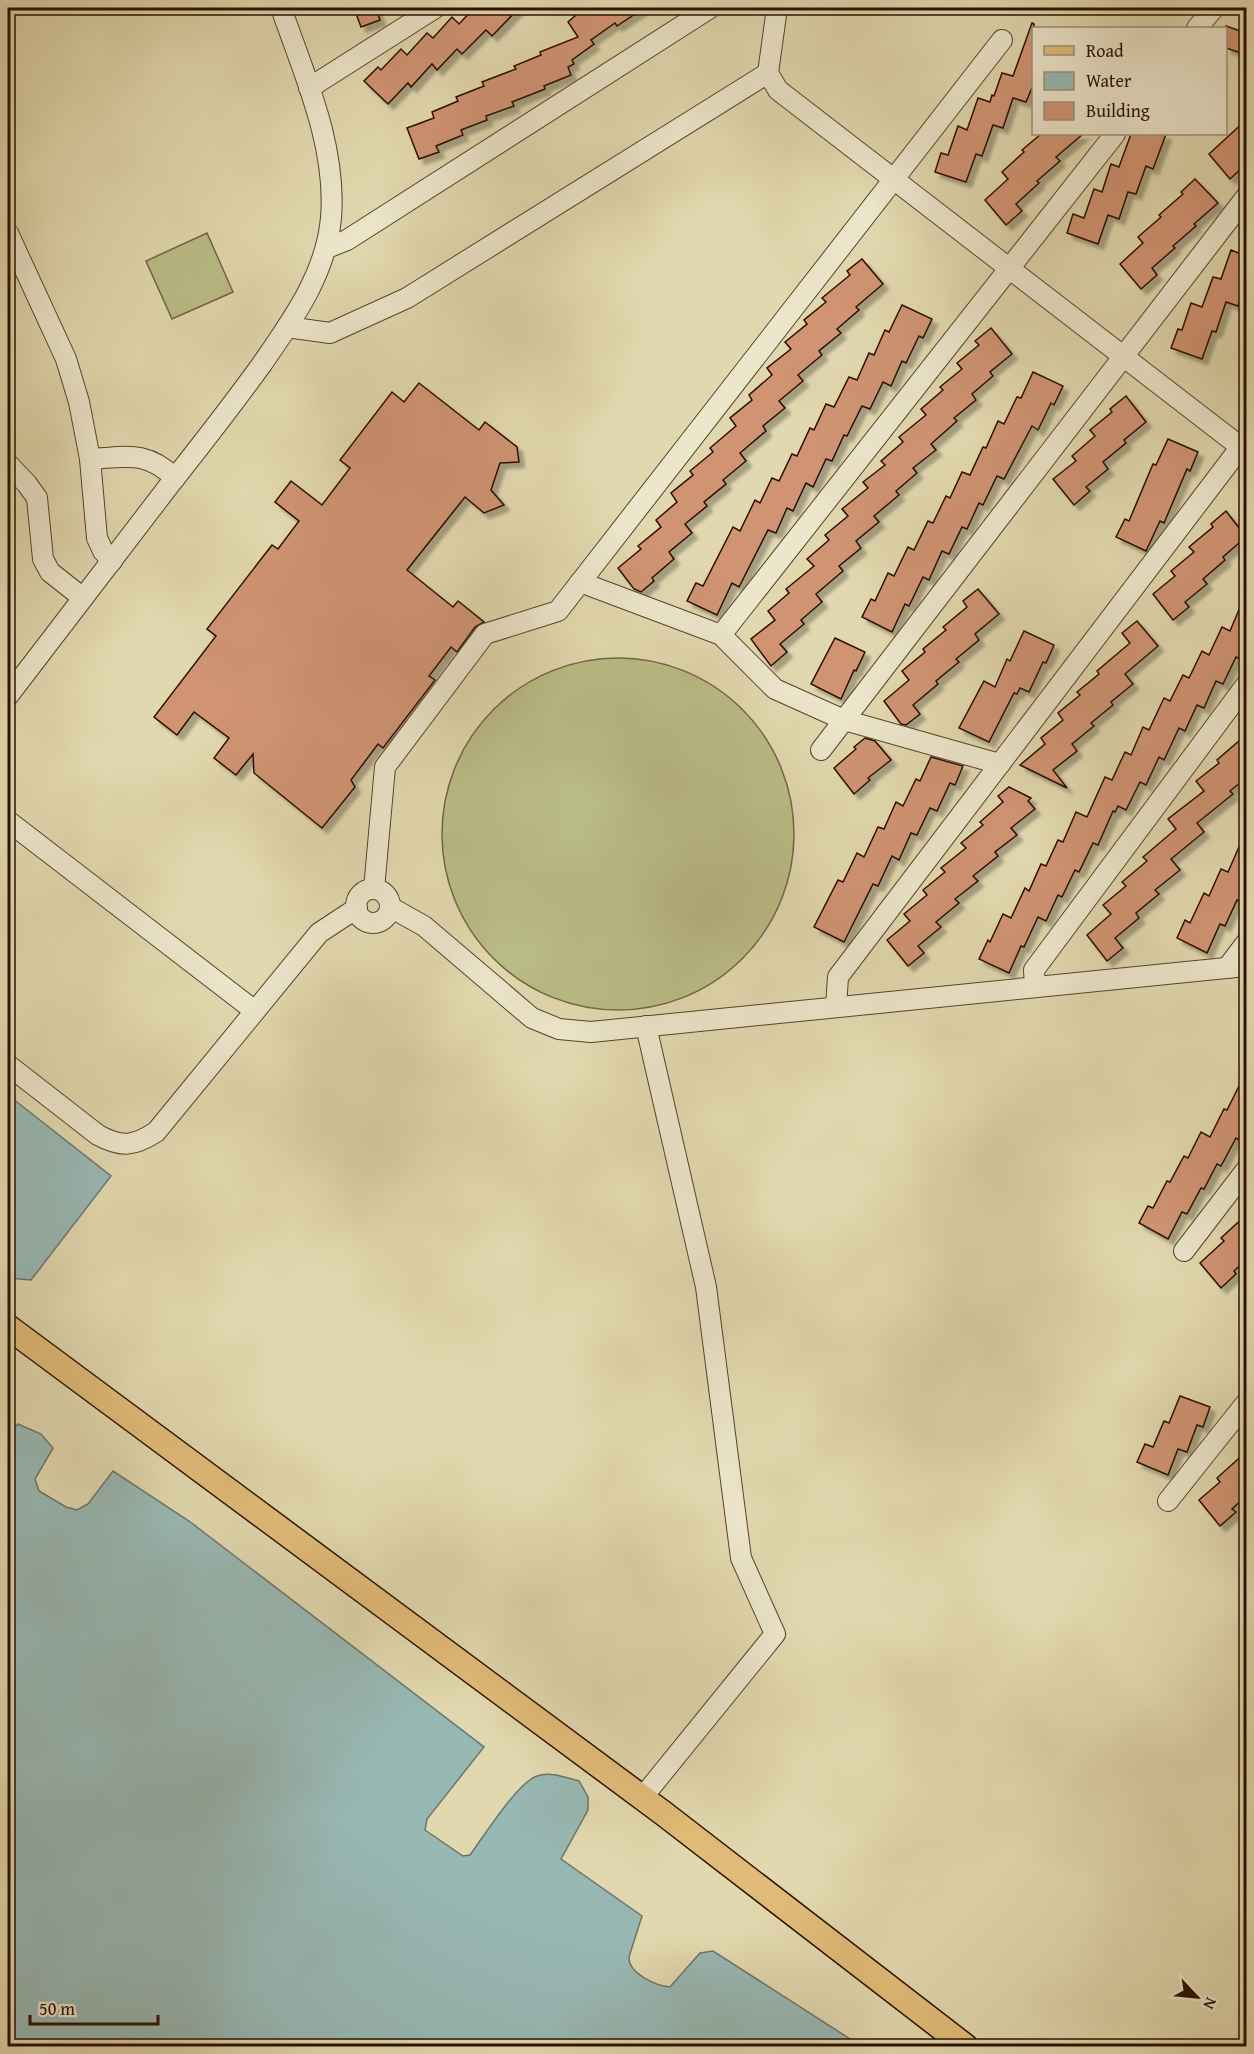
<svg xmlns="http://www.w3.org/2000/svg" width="1254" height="2054" font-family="'Gentium Book Plus',serif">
	<defs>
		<filter id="shadow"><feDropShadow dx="5.5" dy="5.5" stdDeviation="1.5" flood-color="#0004"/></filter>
	</defs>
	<rect width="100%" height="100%" fill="#e2d8af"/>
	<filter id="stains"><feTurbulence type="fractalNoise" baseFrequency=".00333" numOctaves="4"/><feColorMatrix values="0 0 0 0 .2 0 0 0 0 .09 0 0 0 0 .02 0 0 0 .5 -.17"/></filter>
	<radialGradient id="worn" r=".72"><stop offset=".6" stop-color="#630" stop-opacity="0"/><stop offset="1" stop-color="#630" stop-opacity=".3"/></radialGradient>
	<!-- green -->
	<g fill="#babc86" stroke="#726643" stroke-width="1.5">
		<polygon points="207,233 233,292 172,319 146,261"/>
		<circle cx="618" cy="834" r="176"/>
	</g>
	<!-- water -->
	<g fill="#98b8b4" stroke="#6c756c" stroke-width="1.5">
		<polygon points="8,1095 111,1176 31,1280 8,1278"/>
		<path d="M18,1424L41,1434L53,1448L35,1479L39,1491L66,1507L77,1510L88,1504L113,1471L189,1521L484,1747L427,1819L425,1830L463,1856L470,1855C484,1836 517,1783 537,1776C549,1771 567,1778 579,1781L588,1797V1810L561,1859L642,1916L629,1957C628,1973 656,1986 670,1987L700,1953L713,1951L861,2046H8V1434Z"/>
	</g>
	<!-- building -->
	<g fill="#d09473" stroke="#2a1000" stroke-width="1.5" filter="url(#shadow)">
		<polygon points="354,8 376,8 380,20 361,27"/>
		<polygon points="474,8 519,8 492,36 486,30 462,54 457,49 437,70 432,64 411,87 408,83 388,104 364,81 378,67 381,70 401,49 407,55 427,33 433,38 452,17 459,24"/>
		<polygon points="569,8 644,8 617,26 615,23 591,40 594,44 572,60 574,64 568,67 571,75 544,86 545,89 512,102 514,106 486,116 487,120 461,130 463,135 436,146 439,152 419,159 407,128 434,118 432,112 458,101 456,97 484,86 482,82 516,69 514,66 541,55 540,52 578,37 568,22 575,16"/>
		<polygon points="1032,23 1034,24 1034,83 1026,102 1013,98 1003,128 993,125 982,156 976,154 966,182 935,172 941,153 948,155 958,126 967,130 978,98 990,102 992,95 994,96 1002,73 1013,76"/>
		<polygon points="1226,26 1246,33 1246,46 1244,54 1226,48"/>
		<polygon points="1246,120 1246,164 1230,179 1209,154"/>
		<polygon points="1041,134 1083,134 1056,157 1060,161 1037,181 1039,183 1016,204 1022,211 1006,225 985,200 1008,179 1002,172 1024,152 1022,150"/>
		<polygon points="1131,134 1166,134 1153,169 1146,166 1136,194 1128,192 1119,219 1108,215 1098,244 1067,233 1073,214 1084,218 1094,189 1102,192 1111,164 1119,167"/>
		<polygon points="1195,179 1218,203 1194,224 1196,226 1173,246 1175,248 1152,268 1157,275 1141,289 1120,264 1143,243 1138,237 1161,217 1159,215 1183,194 1181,192"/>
		<polygon points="1231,250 1246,256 1246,282 1238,306 1226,302 1216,332 1212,331 1202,359 1171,348 1178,329 1182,330 1191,303 1202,307 1213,277 1221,279"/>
		<polygon points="862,259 883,284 856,307 859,310 837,329 841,333 819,351 822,355 798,375 803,381 779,401 785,408 763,426 766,431 740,453 746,461 723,480 726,484 704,502 707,506 685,524 692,533 669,552 674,559 652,578 654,581 641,592 634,589 618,568 641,549 638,546 661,527 656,520 677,502 671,493 693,475 690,471 713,452 710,448 736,426 730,418 752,400 749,395 772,375 767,368 791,349 785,342 807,324 804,320 826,302 822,298 850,275 847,271"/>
		<polygon points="902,305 932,319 923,338 919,336 906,363 902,361 891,386 883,382 870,409 862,406 847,436 844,435 832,461 826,459 813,487 806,483 793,511 787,508 776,533 768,530 739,587 732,583 717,615 687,601 696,583 703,586 733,527 740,531 755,500 760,503 772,478 779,481 792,454 797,456 810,428 814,430 826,404 834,407 849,377 857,380 869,353 874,355 885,330 889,332"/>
		<polygon points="991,328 1012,354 990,372 993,376 972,394 976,400 954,418 957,421 931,444 936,450 913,468 917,473 896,491 899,495 874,516 879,522 856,541 861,548 839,566 843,571 816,594 822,602 801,620 804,624 780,644 787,652 771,666 751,639 775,620 768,611 789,593 786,589 814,566 807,559 829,540 825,535 848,516 842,509 868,488 863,482 885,465 881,461 903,442 899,437 926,415 921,409 943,390 940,387 962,369 957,363 979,345 975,341"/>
		<polygon points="1033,372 1063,386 1054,405 1051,403 1038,430 1032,426 1004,479 997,476 983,505 979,503 967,529 962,527 949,554 942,551 929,580 923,577 909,606 905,604 892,632 862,617 871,599 875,601 888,573 894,576 908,547 914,550 928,521 933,523 946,496 950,498 962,472 970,475 983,447 986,448 998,421 1004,424 1017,397 1021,398"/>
		<polygon points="419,383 479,430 485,422 517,447 519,462 500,463 491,490 504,505 484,513 465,497 407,570 453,607 458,601 484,622 475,627 457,652 451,647 429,676 435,680 383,748 378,744 351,780 355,787 322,828 254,773 253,754 236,775 214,758 229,738 194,712 177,735 154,717 216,636 207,629 272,545 278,549 299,521 275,502 291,481 322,505 350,468 340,460 392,392 404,402"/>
		<polygon points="1126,396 1146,422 1124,440 1126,443 1103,462 1108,469 1086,487 1090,491 1074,505 1053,479 1076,461 1072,456 1095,436 1090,430 1112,412 1110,409"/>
		<polygon points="1168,439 1198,452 1190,471 1187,469 1164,523 1160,521 1146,551 1116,537 1125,519 1129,521 1153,464 1156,465"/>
		<polygon points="1226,511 1246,537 1223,557 1225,560 1203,579 1207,584 1185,602 1189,607 1173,620 1153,594 1175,576 1171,571 1194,552 1189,547 1213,527 1211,524"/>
		<polygon points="978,589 999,614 975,634 979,640 956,659 959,662 936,681 938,684 913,705 920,714 906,725 901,724 884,701 909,680 902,671 925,652 923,649 946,630 943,627 967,607 963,601"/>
		<polygon points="1246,593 1246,653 1243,660 1236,657 1223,684 1216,681 1204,708 1197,705 1185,731 1179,728 1164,760 1159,757 1146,785 1140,782 1126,810 1118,806 1115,812 1113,811 1098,845 1093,843 1079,872 1075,870 1062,897 1058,895 1046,921 1038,917 1024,947 1021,946 1009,973 979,959 988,940 990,942 1003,914 1011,918 1025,888 1029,891 1041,864 1046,866 1058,840 1063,842 1076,812 1087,817 1105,777 1112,780 1125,752 1131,755 1143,727 1149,730 1164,698 1170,701 1183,675 1189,678 1202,651 1209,655 1222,627 1230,631"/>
		<polygon points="1137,621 1158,646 1125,674 1133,684 1111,702 1113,705 1091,723 1094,726 1072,744 1077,751 1053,770 1067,788 1020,765 1045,744 1041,738 1063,720 1058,713 1080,695 1077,692 1099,674 1097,671 1130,643 1122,633"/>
		<polygon points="1024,631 1054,645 1046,663 1043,662 1029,692 1020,688 1017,694 1014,693 989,742 959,728 984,681 995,687 1007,659 1010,661"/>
		<polygon points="835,638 865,652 856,671 854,670 841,699 811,684"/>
		<polygon points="1246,735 1246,753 1241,758 1246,765 1246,778 1230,791 1233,794 1197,823 1204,832 1171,859 1180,870 1155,890 1159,894 1136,913 1139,918 1115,938 1123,948 1107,961 1087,935 1111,914 1103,905 1126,886 1122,882 1147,861 1143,857 1176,829 1168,819 1204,791 1196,781 1219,763 1217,760"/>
		<polygon points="865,738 875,741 891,760 868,778 870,780 854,794 834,768 856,749 854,747"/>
		<polygon points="931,757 963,766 955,785 950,783 937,811 930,808 917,835 911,833 899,860 892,856 878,886 873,884 844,942 814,927 838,880 843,882 857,853 864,857 878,827 884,829 896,802 903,806 916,779 920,781"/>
		<polygon points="1009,787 1031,798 1028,801 1035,809 1011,828 1017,835 995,852 998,856 973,876 978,881 955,899 959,903 936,922 941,927 918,946 924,953 908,966 887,940 910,921 904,914 927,895 923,890 945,872 941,868 966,848 961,843 983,825 980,822 1003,802 998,796"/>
		<polygon points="1246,831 1246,893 1242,902 1237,900 1225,926 1220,924 1207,953 1177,938 1185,920 1190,923 1204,893 1209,896 1221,869 1228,872"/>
		<polygon points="1246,1072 1246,1144 1236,1138 1221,1166 1217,1164 1204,1189 1201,1188 1187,1214 1182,1212 1168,1239 1139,1223 1148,1206 1153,1208 1167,1181 1170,1182 1184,1156 1188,1158 1201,1132 1210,1137 1224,1109 1227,1110"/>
		<polygon points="1246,1215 1246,1260 1234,1271 1236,1274 1221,1288 1200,1263 1224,1241 1221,1238"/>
		<polygon points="1180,1396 1210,1407 1203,1427 1197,1425 1187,1452 1178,1449 1168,1475 1137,1462 1145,1444 1153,1447 1164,1421 1169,1423"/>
		<polygon points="1246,1452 1246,1496 1232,1509 1236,1512 1220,1526 1199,1500 1220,1482 1217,1478"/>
	</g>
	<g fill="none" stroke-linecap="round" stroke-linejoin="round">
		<!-- minor casing -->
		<g stroke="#58422c" stroke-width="22">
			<g id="minor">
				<polyline points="777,8 768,73 778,90 1246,451"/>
				<polyline points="1197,28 1214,8"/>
				<polyline points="309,88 435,8"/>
				<polyline points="8,233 66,359 79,402 90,459 97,538 103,551 112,561"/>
				<polyline points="327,248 347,240 710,8"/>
				<polyline points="287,327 330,333 407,298 768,73"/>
				<path d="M90,459C127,457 146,450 175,478"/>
				<polyline points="8,464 27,484 37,498 43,559 50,572 83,598"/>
				<polyline points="580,582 721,635 775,689 844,720 1000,764"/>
				<polyline points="721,635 1115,134"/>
				<path d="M8,696C62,625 117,554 171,483C202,444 233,404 262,364C293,319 326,274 331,218C337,146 304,74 281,8"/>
				<polyline points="821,750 1246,197"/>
				<polyline points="8,821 255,1011"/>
				<polyline points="374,889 385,767 485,634 558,611 1002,40"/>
				<circle cx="373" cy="906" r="17"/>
				<polyline points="390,907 424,926 532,1018 559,1029 591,1032 1246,966"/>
				<polyline points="1227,968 1246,943"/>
				<polyline points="1035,987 1034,970 1246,685"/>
				<polyline points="836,1007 838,977 1246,440"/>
				<path d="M8,1065L98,1135C122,1148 134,1146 156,1132L319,933L357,908"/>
				<polyline points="1184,1251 1246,1170"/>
				<polyline points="1168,1501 1246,1403"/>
				<polyline points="642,1798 775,1634 741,1558 706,1287 646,1026"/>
			</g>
		</g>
		<!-- major casing -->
		<g stroke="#2a1000" stroke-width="27">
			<polyline id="major" points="8,1327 663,1813 965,2046"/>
		</g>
		<!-- minor -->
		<use href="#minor" stroke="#ece6cb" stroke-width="20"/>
		<!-- major -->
		<use href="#major" stroke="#e1bc78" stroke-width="24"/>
	</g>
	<!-- margin -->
	<rect width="1254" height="2054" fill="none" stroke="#e2d8af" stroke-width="30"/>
	<rect x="9" y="9" width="1236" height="2036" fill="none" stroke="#2a1000" stroke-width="3"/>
	<rect x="15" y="15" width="1224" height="2024" fill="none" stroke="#2a1000" stroke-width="1.5"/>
	<!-- legend -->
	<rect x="1032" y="27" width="195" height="108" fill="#ece6cb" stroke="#9e907a" stroke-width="1.5"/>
	<rect x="1044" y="46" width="30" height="9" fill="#e1bc78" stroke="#9e907a" stroke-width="1.5"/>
	<text x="1086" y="57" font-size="18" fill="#2a1000">Road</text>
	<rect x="1044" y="72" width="30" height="18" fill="#98b8b4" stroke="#9e907a" stroke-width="1.5"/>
	<text x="1086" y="87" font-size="18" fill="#2a1000">Water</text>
	<rect x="1044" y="102" width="30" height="18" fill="#d09473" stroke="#9e907a" stroke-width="1.5"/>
	<text x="1086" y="117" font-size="18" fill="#2a1000">Building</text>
	<!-- north arrow -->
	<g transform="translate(1197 1997) rotate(116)" stroke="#ece6cb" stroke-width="4.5" paint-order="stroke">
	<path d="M0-4.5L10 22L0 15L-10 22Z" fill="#2a1000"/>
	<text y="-9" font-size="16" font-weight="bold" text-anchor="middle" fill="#2a1000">N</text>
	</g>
	<!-- scale -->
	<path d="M30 2015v9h128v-9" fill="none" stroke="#2a1000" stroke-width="3"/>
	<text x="39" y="2015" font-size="18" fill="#2a1000" stroke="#ece6cb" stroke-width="4.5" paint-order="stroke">50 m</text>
	<rect width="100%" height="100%" filter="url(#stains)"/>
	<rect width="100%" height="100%" fill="url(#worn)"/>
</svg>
